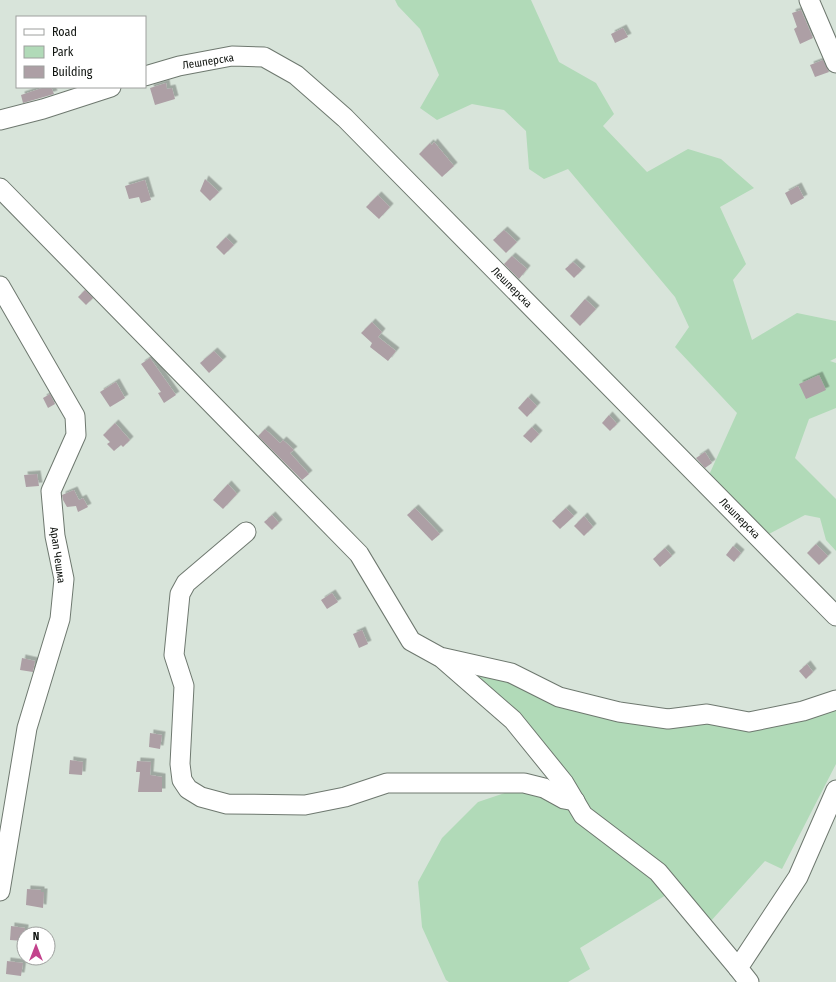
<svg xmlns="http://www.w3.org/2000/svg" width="836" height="982" font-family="'Fira Sans Condensed',sans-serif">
	<defs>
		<filter id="shadow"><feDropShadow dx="3.5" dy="-3.5" stdDeviation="0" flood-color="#0004"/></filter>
	</defs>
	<rect width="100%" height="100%" fill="#d8e4da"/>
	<!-- green -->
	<g fill="#b1dab8">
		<polygon points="395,0 531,0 559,62 596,83 614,114 603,126 647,172 688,149 721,159 754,188 720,207 746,264 733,280 752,340 797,313 836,321 836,358 830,361 836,363 836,408 809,419 795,458 836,499 836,551 826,540 820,518 805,515 767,535 709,475 737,413 675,347 689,327 675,297 568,169 544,179 529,169 526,131 504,110 472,104 437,120 420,108 439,75 420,29 398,6"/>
		<polygon points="440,657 559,697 749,722 836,700 836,764 782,869 765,861 710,922 679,887 580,948 590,969 568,982 449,982 446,980 422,927 418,882 442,838 478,802 511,791 564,783"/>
	</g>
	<!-- building -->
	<g fill="#ad9fa5" filter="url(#shadow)">
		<polygon points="801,10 813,38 800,44 794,29 797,27 792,13"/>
		<polygon points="623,28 628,37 615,43 611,34"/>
		<polygon points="823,60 829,72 815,77 810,65"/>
		<polygon points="166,83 167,89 172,88 175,99 155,105 150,88"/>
		<polygon points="45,87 51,87 54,94 23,103 21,95"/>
		<polygon points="434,142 454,166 442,177 419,154 430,143 432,145"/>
		<polygon points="205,179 219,192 210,201 200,191"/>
		<polygon points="145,180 151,200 141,203 139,197 129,199 125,186"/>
		<polygon points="798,186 804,198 791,205 785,193"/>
		<polygon points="378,195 390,207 379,219 366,207"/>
		<polygon points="504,230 517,242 506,253 493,240"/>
		<polygon points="226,237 234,245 224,255 216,247"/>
		<polygon points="512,256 527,269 519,279 504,264"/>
		<polygon points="573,262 582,270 574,278 565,269"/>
		<polygon points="85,290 93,298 86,305 78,297"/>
		<polygon points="585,299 596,309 580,326 570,316"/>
		<polygon points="372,322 382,332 378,337 396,351 388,361 370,347 372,343 361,333"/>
		<polygon points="214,351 223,360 209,373 200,363"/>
		<polygon points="150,358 176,395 164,403 158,393 161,392 141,364"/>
		<polygon points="819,375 826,390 806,399 799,384"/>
		<polygon points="116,382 125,398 110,407 100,392"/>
		<polygon points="50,394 55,404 48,408 43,398"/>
		<polygon points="528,397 537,406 527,417 518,408"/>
		<polygon points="609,415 617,424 610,431 602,423"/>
		<polygon points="115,423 130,440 123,447 121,445 114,451 107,444 110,442 103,435"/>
		<polygon points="532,427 539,434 531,443 523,436"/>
		<polygon points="265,429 280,443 283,440 294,450 290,453 309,474 302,480 258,436"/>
		<polygon points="705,452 712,463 705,468 696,458"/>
		<polygon points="37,474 39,486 26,487 24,475"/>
		<polygon points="228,484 237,494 223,509 213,500"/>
		<polygon points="74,490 79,500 83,498 88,507 78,512 76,506 67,507 63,500 62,495"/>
		<polygon points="415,508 440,534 432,541 407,515"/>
		<polygon points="566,508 574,516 560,529 552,521"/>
		<polygon points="272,515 279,523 272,530 264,522"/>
		<polygon points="584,516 593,527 584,536 574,526"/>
		<polygon points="816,544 828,556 819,565 807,553"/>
		<polygon points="733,546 741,553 734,562 726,555"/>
		<polygon points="665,548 672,556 660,567 653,559"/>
		<polygon points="332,593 338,602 327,609 321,600"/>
		<polygon points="362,630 368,644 359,648 353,634"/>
		<polygon points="22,658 35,661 33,672 20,670"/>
		<polygon points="807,664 813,672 806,679 799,671"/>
		<polygon points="150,733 162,735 160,749 149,747"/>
		<polygon points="70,760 83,762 82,775 69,774"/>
		<polygon points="137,761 151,762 150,775 162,777 162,792 138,792 140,772 136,772"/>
		<polygon points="27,889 41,890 41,892 44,892 43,908 26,905"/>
		<polygon points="11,926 25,928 24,941 10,940"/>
		<polygon points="7,961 23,963 21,976 6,974"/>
	</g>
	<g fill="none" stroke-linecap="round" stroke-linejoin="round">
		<!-- minor casing -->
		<g stroke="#6e786f" stroke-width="21">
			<g id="minor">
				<polyline points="809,0 836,63"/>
				<polyline points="145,76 179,66 232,56 264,57 296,75 345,118 836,616"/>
				<polyline points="0,120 43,109 111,87"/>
				<polyline points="0,188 359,554 411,641 440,657 511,673 559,697 619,712 668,719 707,714 749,722 803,711 836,700"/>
				<polyline points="0,286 75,416 76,435 51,491 55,536 64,579 60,619 27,728 0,891"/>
				<polyline points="246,532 186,583 180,594 174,655 184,686 180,764 182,780 188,789 201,797 227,804 305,805 345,797 387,783 524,783 544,788 564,799 575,801"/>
				<polyline points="443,659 513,720 564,783 583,815 658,872 738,968"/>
				<polyline points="749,982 738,968 798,877 836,790"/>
			</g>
		</g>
		<!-- minor -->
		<use href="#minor" stroke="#fff" stroke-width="19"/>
	</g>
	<g text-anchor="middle" stroke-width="3" stroke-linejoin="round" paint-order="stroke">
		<!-- street labels -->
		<g font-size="11" fill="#0d110d" stroke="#fff">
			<text transform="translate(208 61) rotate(-9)" y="4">Лешперска</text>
			<text transform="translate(512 287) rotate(45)" y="4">Лешперска</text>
			<text transform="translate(740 518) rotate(45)" y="4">Лешперска</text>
			<text transform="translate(58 555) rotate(82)" y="4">Арап Чешма</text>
		</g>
	</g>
	<!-- legend -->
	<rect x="16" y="16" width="130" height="72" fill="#ffffff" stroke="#9ea09e"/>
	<rect x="24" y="29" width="20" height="6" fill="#ffffff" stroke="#9ea09e"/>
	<text x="52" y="36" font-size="12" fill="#0d110d">Road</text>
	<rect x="24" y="46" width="20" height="12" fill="#b1dab8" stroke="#9ea09e"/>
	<text x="52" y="56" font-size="12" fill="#0d110d">Park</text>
	<rect x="24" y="66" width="20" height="12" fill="#ad9fa5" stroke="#9ea09e"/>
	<text x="52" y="76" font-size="12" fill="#0d110d">Building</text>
	<!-- north arrow -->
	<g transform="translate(36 946)"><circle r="19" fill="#ffffff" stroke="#9ea09e"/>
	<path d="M0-3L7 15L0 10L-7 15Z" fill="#c3428c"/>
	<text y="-6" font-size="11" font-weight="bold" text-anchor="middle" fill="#0d110d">N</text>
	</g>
</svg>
